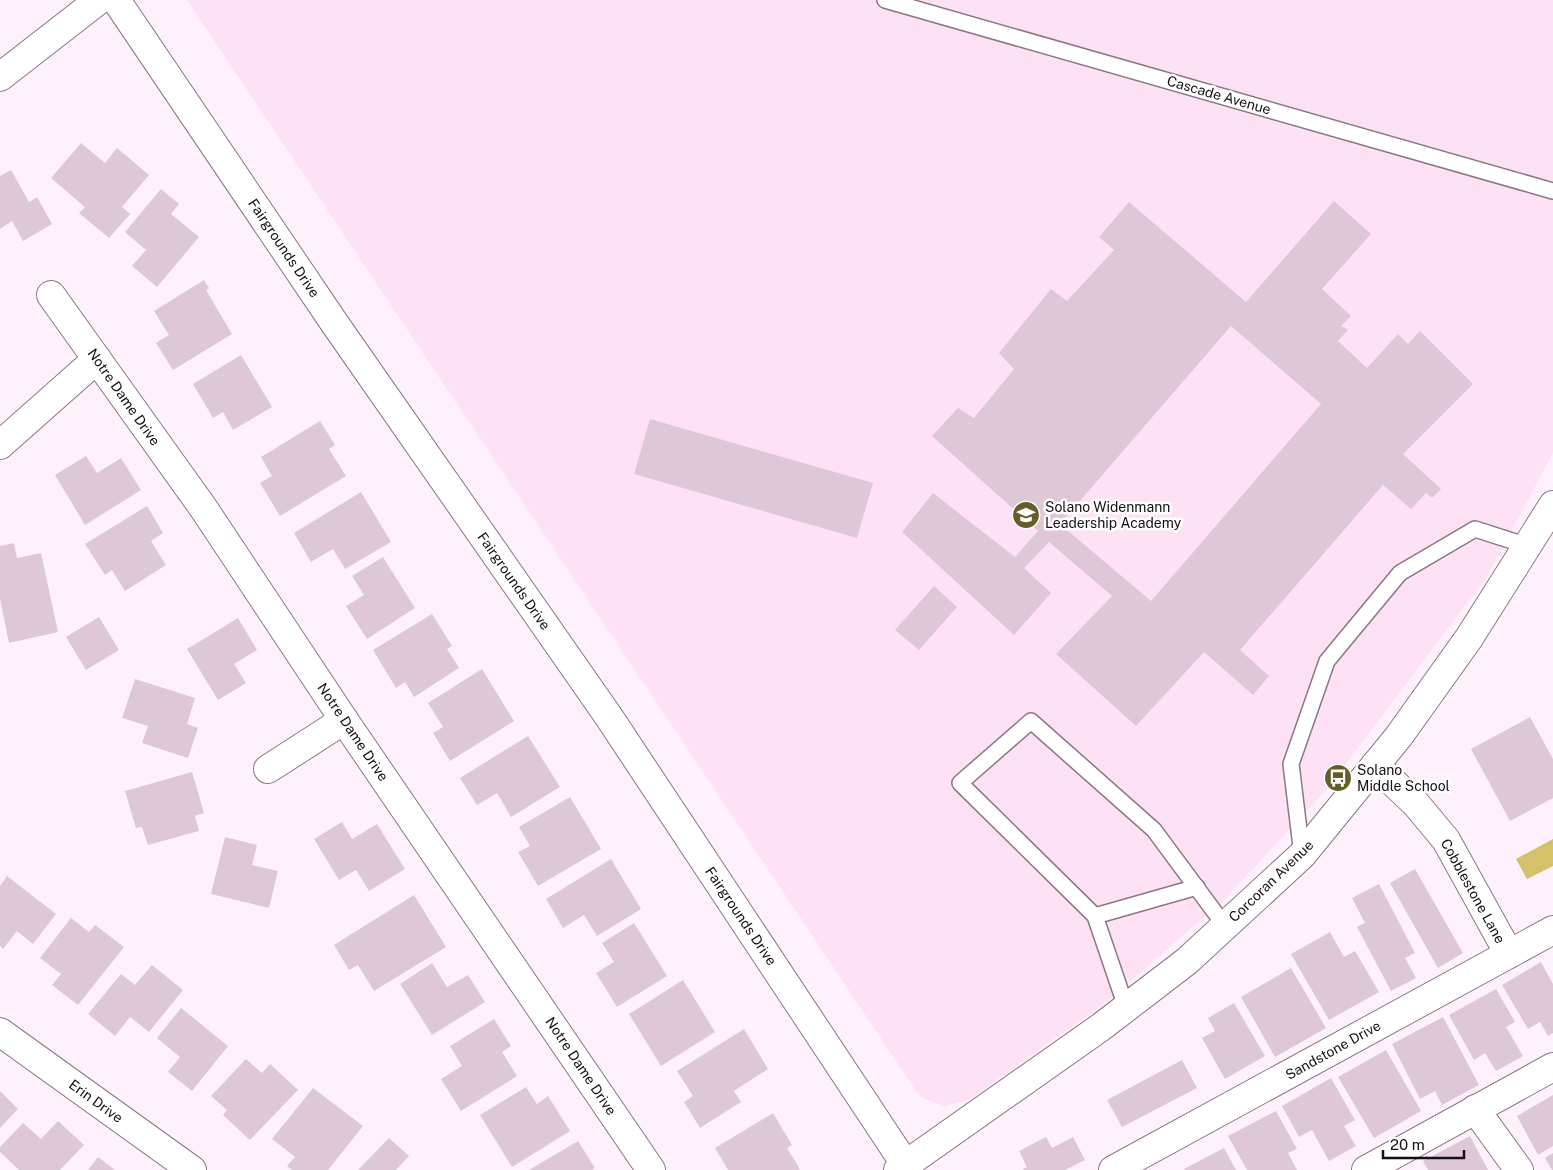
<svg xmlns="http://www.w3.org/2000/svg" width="1553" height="1170" font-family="'Public Sans',sans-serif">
	<rect width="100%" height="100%" fill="#fff1fb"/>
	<!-- built -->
	<polygon fill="#fee1f5" points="187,0 1553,0 1553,453 1487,577 1325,791 1225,899 1104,1004 967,1101 944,1106 920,1097"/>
	<!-- water -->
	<polygon fill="#d2c269" points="1553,839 1553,866 1527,879 1516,859"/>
	<!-- building -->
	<g fill="#dec8d7" fill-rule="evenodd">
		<polygon points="81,143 105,163 117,148 149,175 122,207 130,214 109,238 79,213 85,207 51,178"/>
		<polygon points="11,170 29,202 37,197 52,224 23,241 12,221 0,229 0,176"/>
		<polygon points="161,189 179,204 171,214 199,237 157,287 132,266 146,250 125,232"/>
		<path d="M1334,201L1371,234L1322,289L1351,316L1341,326L1348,330L1338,341L1367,368L1398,334L1408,344L1420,331L1473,384L1403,454L1441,489L1432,498L1426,493L1411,509L1383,485L1240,650L1269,676L1253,695L1204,652L1136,726L1056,654L1112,596L1049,542L1024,568L1051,593L1014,635L902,532L933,493L1015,557L1038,531L932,436L958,408L974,418L1014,369L999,353L1051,289L1067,301L1114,250L1099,237L1129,202L1246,302ZM1231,326L1321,404L1151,601L1060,524Z"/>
		<polygon points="204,280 209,288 206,290 232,334 173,370 156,343 169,335 154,311"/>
		<polygon points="241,355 272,407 233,430 223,412 213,418 193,384"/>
		<polygon points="650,419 873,483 857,538 634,474"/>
		<polygon points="320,421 335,445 329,449 346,476 280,516 260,483 272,476 261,457"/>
		<polygon points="86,456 97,473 121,458 141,490 85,525 55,475"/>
		<polygon points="361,492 391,542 345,569 333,549 311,562 294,533"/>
		<polygon points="147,506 163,533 151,541 166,565 125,591 112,570 105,575 85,544"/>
		<polygon points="14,543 17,558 41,553 58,632 9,643 0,599 0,546"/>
		<polygon points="383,557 415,608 367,639 346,606 364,595 352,576"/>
		<polygon points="934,586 957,607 919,650 895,630"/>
		<polygon points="432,614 452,646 447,649 459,668 414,697 405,682 396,688 373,650"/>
		<polygon points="99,617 119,650 86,670 66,637"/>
		<polygon points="238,618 257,650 234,664 246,683 218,700 187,649"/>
		<polygon points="482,669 514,721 450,761 433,733 443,727 428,703"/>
		<polygon points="135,679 195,698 187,724 198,728 188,758 142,743 148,726 122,718"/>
		<polygon points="1530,717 1553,759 1553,798 1510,821 1471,749"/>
		<polygon points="528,736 560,787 511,817 497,793 477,805 460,778"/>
		<polygon points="192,772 204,813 195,816 199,831 148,845 142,827 136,828 125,791"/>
		<polygon points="570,797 601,849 538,886 518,852 530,846 519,827"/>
		<polygon points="342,822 352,839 377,824 405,869 369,891 356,870 339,880 314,839"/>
		<polygon points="225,837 257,845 252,865 278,871 269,908 211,894"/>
		<polygon points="611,859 641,909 597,936 584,915 563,928 546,899"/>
		<polygon points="1415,869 1463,953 1438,968 1390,883"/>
		<polygon points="7,876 56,914 33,944 17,931 3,949 0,946 0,886"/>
		<polygon points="1379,884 1415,953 1405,958 1416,978 1391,991 1357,927 1365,923 1352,898"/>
		<polygon points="414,895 446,947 374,991 358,965 349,970 334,945"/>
		<polygon points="71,918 89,932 95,925 124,947 78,1005 52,985 61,974 40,958"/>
		<polygon points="634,923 667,976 617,1007 596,973 614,962 602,943"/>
		<polygon points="1330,932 1344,957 1355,951 1379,992 1329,1020 1291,954"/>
		<polygon points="1541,962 1553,984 1553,1033 1548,1036 1540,1022 1528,1029 1502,985"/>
		<polygon points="432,963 447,987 468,975 485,1002 432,1035 400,984"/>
		<polygon points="152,965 183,990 149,1032 130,1017 115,1036 88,1014 121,974 135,985"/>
		<polygon points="1291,968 1326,1028 1275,1057 1241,997"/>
		<polygon points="683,980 715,1032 661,1066 629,1014"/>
		<polygon points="1496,989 1515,1022 1506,1027 1523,1056 1496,1071 1485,1053 1474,1060 1449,1015"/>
		<polygon points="1234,1003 1265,1056 1225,1079 1202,1038 1215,1031 1208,1018"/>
		<polygon points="181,1008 228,1046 192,1091 168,1072 180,1057 157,1038"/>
		<polygon points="1443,1017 1479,1085 1442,1105 1435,1091 1420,1099 1392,1044"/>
		<polygon points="494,1019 511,1046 502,1052 517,1076 461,1111 441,1079 462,1066 450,1046"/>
		<polygon points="744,1029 768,1069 734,1091 741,1102 700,1128 684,1102 693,1096 677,1071"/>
		<polygon points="1386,1050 1421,1111 1374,1138 1338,1077"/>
		<polygon points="246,1059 262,1073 270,1064 298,1090 250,1140 223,1115 227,1110 211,1096"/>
		<polygon points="1182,1060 1197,1088 1122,1127 1107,1100"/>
		<polygon points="1331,1078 1355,1120 1344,1126 1356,1146 1329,1161 1312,1130 1299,1137 1282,1106"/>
		<polygon points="526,1087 537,1104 548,1096 570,1131 512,1167 480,1115"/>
		<polygon points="313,1088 363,1126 328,1170 292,1170 287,1166 295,1157 272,1139"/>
		<polygon points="0,1091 18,1109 0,1128"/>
		<polygon points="1553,1095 1553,1146 1538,1155 1517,1116"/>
		<polygon points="1276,1111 1297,1149 1288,1153 1297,1170 1247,1170 1228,1136"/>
		<polygon points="773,1113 792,1145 787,1148 800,1169 798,1170 728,1170 715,1148"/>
		<polygon points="58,1121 84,1145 60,1170 19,1170 0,1152 0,1147 23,1123 41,1139"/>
		<polygon points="1470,1136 1488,1170 1428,1170 1423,1161"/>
		<polygon points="1046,1137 1052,1148 1073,1137 1085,1160 1065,1170 1022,1170 1027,1167 1019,1151"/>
		<polygon points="389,1138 409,1156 396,1170 358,1170"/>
		<polygon points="578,1141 595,1168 592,1170 529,1170"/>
		<polygon points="1224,1148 1236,1170 1185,1170 1184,1169"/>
		<polygon points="1553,1153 1553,1170 1552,1170 1545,1158"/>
		<polygon points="98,1157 115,1170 88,1170"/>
	</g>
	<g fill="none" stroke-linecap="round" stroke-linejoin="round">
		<!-- lane casing -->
		<g stroke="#8a7784" stroke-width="18">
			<g id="lane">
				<polyline points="885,0 1553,191"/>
				<polyline points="1302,855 1291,764 1327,661 1400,573 1475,529 1528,546"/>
				<polyline points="1095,916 1197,887"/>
				<polyline points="1126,1007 1095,916 960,783 1031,721 1154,830 1225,926"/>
			</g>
		</g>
		<!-- street casing -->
		<g stroke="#8a7784" stroke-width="30">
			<g id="street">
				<polyline points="51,295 204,509 344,720 651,1170"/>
				<polyline points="0,445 97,359"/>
				<polyline points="1375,765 1416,804 1446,840 1509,954"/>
				<polyline points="268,769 344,720"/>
				<polyline points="0,1032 192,1170"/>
				<polyline points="1475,1109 1519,1170"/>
				<polyline points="898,1170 1101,1027 1187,961 1302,855 1399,736 1469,638 1553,505"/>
				<polyline points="1113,1170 1553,930"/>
				<polyline points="1366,1170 1553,1067"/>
			</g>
		</g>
		<!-- secondary casing -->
		<g stroke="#8a7784" stroke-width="30">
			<g id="secondary">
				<polyline points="116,0 335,324 609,717 909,1170"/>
				<polyline points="0,77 99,0"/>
			</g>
		</g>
		<!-- lane -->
		<use href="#lane" stroke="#fff" stroke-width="15"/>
		<!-- street -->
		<use href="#street" stroke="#fff" stroke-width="28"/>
		<!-- secondary -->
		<use href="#secondary" stroke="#fff" stroke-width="28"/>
	</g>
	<!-- icons -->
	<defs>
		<g id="school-disc" transform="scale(1.4375)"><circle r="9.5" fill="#675d2a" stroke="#fff"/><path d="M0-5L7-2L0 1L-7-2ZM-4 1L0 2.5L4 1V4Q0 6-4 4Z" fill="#fff"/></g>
		<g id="bus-disc" transform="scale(1.4375)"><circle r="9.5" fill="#675d2a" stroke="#fff"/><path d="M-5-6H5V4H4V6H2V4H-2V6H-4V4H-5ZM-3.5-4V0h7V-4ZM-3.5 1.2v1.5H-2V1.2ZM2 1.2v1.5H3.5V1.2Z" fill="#fff"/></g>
	</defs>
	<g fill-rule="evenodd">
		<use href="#school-disc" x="1026" y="515"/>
		<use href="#bus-disc" x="1338" y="778"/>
	</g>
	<g text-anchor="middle" stroke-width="5" stroke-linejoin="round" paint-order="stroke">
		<!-- street labels -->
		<g font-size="14" fill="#160f14" stroke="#fff">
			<text transform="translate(1219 95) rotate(16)" y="5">Cascade Avenue</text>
			<text transform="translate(284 248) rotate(56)" y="5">Fairgrounds Drive</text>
			<text transform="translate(124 397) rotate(55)" y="5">Notre Dame Drive</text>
			<text transform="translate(514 581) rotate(55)" y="5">Fairgrounds Drive</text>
			<text transform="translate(353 732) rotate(56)" y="5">Notre Dame Drive</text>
			<text transform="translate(1271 881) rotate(-44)" y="5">Corcoran Avenue</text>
			<text transform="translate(1473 891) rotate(61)" y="5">Cobblestone Lane</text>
			<text transform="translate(741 916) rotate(56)" y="5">Fairgrounds Drive</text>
			<text transform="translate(1333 1050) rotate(-29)" y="5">Sandstone Drive</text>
			<text transform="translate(581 1066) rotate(56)" y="5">Notre Dame Drive</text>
			<text transform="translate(96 1101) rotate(36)" y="5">Erin Drive</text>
		</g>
		<!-- poi labels -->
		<g font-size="14" fill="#160f14" stroke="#fff" text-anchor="start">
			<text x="1045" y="512">Solano Widenmann<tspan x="1045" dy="16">Leadership Academy</tspan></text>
			<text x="1357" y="775">Solano<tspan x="1357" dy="16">Middle School</tspan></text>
		</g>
	</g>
	<!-- scale -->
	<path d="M1383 1150v8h81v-8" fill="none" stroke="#160f14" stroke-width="2.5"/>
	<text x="1390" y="1150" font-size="15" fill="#160f14" stroke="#ffffff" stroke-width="4" paint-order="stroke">20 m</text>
</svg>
